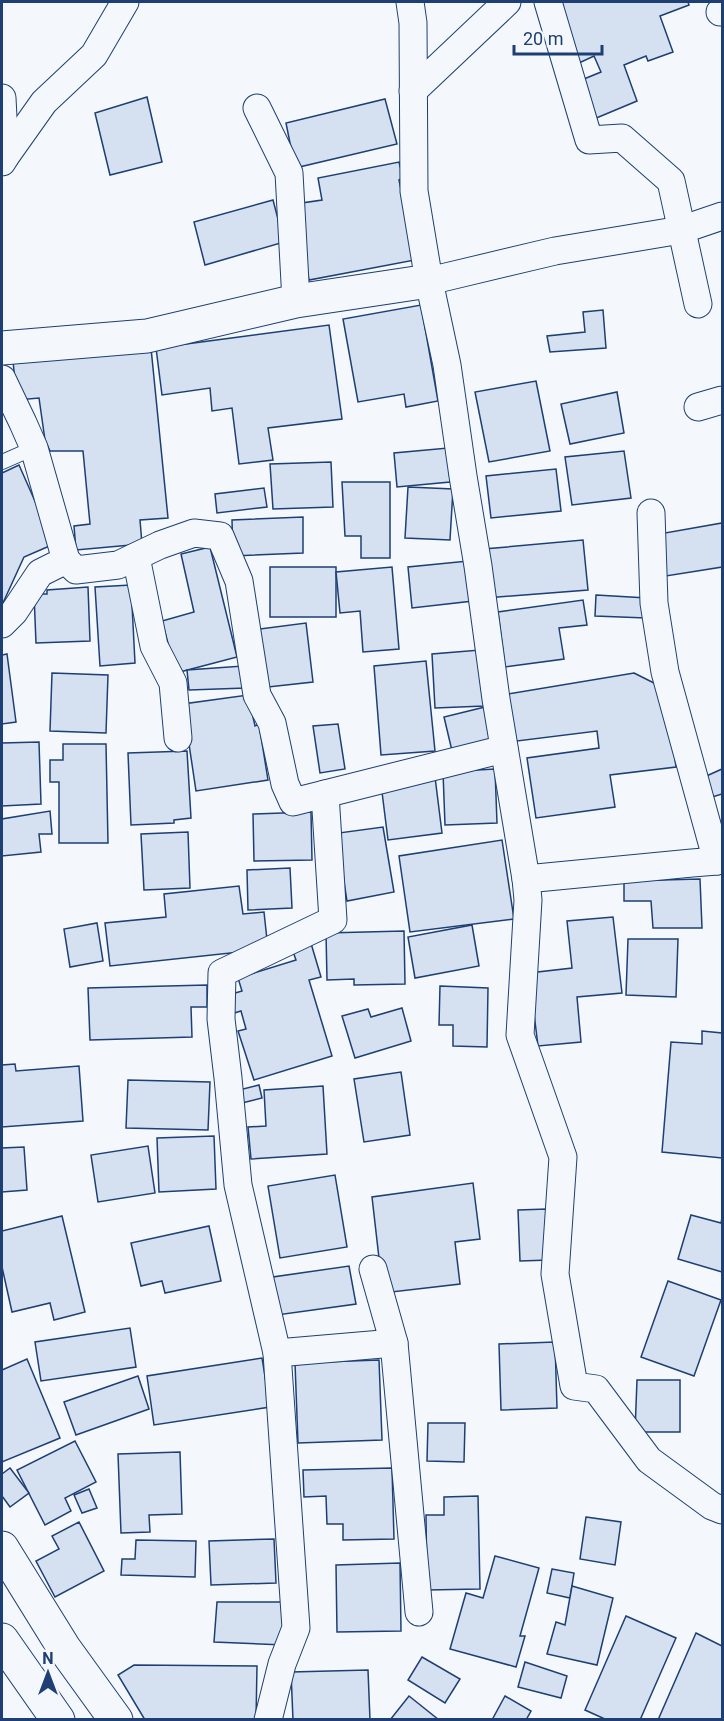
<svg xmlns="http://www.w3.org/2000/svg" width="724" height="1721" font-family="Roboto,sans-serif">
	<rect width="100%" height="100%" fill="#f4f7fb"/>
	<!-- building -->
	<g fill="#d5e0f0" stroke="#1d3f73" stroke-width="1.5">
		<polygon points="555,2 688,2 689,5 660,16 673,52 648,61 646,56 624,65 637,101 594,119 579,81 601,72 594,56 579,63"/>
		<polygon points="147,97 162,162 110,175 95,113"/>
		<polygon points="385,99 397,144 295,168 286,123"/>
		<polygon points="399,162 403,178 399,180 415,260 309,280 295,204 322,200 318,178"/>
		<polygon points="273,200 284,242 205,265 194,222"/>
		<polygon points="421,305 438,401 406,407 404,394 358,402 343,319"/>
		<polygon points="603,310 606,348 550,352 547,336 585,332 583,312"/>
		<polygon points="329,325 342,419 268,428 273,460 239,464 232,408 212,411 210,388 162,395 156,348"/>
		<polygon points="151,348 168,518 140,520 142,544 76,550 74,526 90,524 83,451 50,451 45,440 39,398 17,400 13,361"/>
		<polygon points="536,381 550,451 489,462 475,392"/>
		<polygon points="617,392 624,433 570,444 561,404"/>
		<polygon points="448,448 450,482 397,487 394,453"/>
		<polygon points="624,451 631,498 572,505 565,457"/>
		<polygon points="331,462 333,507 273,509 270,464"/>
		<polygon points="19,465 54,544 24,557 2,605 2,473"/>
		<polygon points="556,469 561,511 491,518 486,476"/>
		<polygon points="342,482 390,482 390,558 361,558 361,536 345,536"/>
		<polygon points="408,487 453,489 450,540 405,538"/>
		<polygon points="264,488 267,507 217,513 215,494"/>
		<polygon points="303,517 303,553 233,556 232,520"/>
		<polygon points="722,523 722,567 666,576 659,534"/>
		<polygon points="583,540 588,590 486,598 484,549"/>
		<polygon points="210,547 237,657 176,673 162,621 194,612 181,554"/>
		<polygon points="468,561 473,601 412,608 408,567"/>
		<rect x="270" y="567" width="66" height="50"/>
		<polygon points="392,567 399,649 363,652 360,611 340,613 336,572"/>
		<polygon points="131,585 135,663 100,666 95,587"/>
		<polygon points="88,587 90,641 36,643 34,594 47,594 47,590"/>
		<polygon points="596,595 647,598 646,618 595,616"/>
		<polygon points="583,600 587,625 559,628 564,659 505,667 498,612"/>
		<polygon points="306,623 313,682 259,688 252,630"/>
		<polygon points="480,650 484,706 435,708 432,654"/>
		<polygon points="7,654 16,722 2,724 2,655"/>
		<polygon points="426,661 435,751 381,755 374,666"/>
		<polygon points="243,666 246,688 189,690 187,670"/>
		<polygon points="52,673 108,675 106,733 50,731"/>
		<polygon points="634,673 666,689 676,767 610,775 615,807 536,818 527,758 599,748 597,731 509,742 502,695"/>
		<polygon points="248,695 255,726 259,724 268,780 196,791 183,704"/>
		<polygon points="489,706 498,744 453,755 444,717"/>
		<polygon points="338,724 345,769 320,773 313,726"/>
		<polygon points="39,742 41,804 2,806 2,743"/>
		<polygon points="63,744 106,744 108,843 59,843 59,782 50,782 50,760 63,760"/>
		<polygon points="187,751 191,818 174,820 174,823 131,825 128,753"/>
		<polygon points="495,769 497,823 445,825 443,772"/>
		<polygon points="722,769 722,794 709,798 702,778"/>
		<polygon points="435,777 442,833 388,840 381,784"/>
		<polygon points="50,811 52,834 39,834 41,852 2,856 2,819"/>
		<polygon points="311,812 312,860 254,861 253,814"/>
		<polygon points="383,827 394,892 347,901 342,869 331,834"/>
		<polygon points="188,832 190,888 144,890 141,834"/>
		<polygon points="502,840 514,919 410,932 399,856"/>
		<polygon points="290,868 292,908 248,910 247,870"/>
		<polygon points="700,879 702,928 653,928 651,901 624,901 624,881"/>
		<polygon points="239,886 243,914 264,912 268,949 110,966 105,923 166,917 164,894"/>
		<polygon points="613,917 622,993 577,997 581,1042 538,1046 529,973 572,968 567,921"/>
		<polygon points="97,923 103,961 70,967 64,929"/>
		<polygon points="472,925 479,966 415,978 408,937"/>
		<polygon points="404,931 405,984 354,985 354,979 327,980 326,933"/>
		<polygon points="628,939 678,939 676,997 626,995"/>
		<polygon points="310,940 321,977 309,980 332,1056 254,1080 238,1031 246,1029 241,1011 231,1014 225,996 242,991 238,978 296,960 291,946"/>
		<polygon points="207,985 207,1007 191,1007 192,1037 90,1040 88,988"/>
		<polygon points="440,986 488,988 487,1047 453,1046 453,1025 439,1025"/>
		<polygon points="402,1008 411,1041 355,1058 342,1016 368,1009 371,1017"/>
		<polygon points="702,1031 722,1033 722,1158 662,1152 671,1042 702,1044"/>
		<polygon points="15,1064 16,1071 79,1066 83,1121 2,1127 2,1065"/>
		<polygon points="401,1072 410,1135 364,1142 354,1079"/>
		<polygon points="128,1080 210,1082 208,1130 126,1128"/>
		<polygon points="259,1085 262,1098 238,1104 235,1091"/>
		<polygon points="323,1086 327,1154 251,1159 248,1127 266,1126 264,1090"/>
		<polygon points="214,1136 216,1189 159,1192 157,1138"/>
		<polygon points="148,1146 155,1193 98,1202 91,1155"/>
		<polygon points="24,1147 27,1190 2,1192 2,1148"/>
		<polygon points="335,1175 347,1247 280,1258 268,1186"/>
		<polygon points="473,1183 480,1239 455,1242 460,1284 383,1293 372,1197"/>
		<polygon points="547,1209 549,1260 520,1261 518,1210"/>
		<polygon points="691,1215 721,1223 722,1218 722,1272 678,1259"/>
		<polygon points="62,1216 85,1312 54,1320 50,1303 12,1312 2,1267 2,1231"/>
		<polygon points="209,1226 221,1281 165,1293 162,1281 141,1286 131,1243"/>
		<polygon points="349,1266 356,1304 277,1315 273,1277"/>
		<polygon points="668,1281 721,1300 694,1376 641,1357"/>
		<polygon points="130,1328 136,1367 41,1381 35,1342"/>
		<polygon points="555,1342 557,1408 501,1410 499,1344"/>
		<polygon points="262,1358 270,1407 154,1425 147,1376"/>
		<polygon points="27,1359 60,1438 2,1462 2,1370"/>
		<polygon points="379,1360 382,1440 298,1443 295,1363"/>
		<polygon points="138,1376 149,1409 76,1435 64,1402"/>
		<polygon points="637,1380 680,1380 680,1432 635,1432"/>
		<polygon points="428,1423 465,1423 464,1462 427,1461"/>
		<polygon points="75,1441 96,1482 65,1498 71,1511 45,1525 17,1470"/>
		<polygon points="180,1452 182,1514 149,1515 150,1532 121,1533 118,1454"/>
		<polygon points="10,1468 29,1493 10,1507 2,1496 2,1474"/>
		<polygon points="392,1468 394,1539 343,1540 343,1524 327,1524 326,1496 304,1497 303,1470"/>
		<polygon points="89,1489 97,1508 82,1513 74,1495"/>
		<polygon points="478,1496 480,1589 427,1590 426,1515 444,1515 444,1497"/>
		<polygon points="586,1517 621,1522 615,1565 580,1559"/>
		<polygon points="79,1522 104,1571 55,1597 36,1561 59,1549 52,1536"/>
		<polygon points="274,1539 276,1583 211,1585 209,1541"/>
		<polygon points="136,1540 196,1541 195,1577 121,1575 122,1559 135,1559"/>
		<polygon points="495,1556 539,1568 520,1636 525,1636 516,1667 450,1649 466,1593 483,1598"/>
		<polygon points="400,1563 401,1631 337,1632 336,1565"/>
		<polygon points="552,1569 574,1573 570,1598 547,1593"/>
		<polygon points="572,1586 613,1598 597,1665 547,1654 556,1622 565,1625"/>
		<polygon points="217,1602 284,1602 284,1645 214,1642"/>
		<polygon points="626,1616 676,1638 640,1720 607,1720 585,1710"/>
		<polygon points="696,1633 722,1646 722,1720 658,1720"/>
		<polygon points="422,1657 460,1679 445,1703 408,1680"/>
		<polygon points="525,1662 567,1676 561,1698 518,1687"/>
		<polygon points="134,1665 257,1666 256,1720 145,1720 118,1675"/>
		<polygon points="368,1670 370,1720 293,1720 291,1672"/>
		<polygon points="409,1696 439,1720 390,1720"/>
		<polygon points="505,1696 531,1711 526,1720 492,1720"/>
	</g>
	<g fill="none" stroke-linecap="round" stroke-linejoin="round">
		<!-- service casing -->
		<g stroke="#1d3f73" stroke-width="16">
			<polyline id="service" points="2,462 34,448"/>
		</g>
		<!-- minor casing -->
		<g stroke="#1d3f73" stroke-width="29">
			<g id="minor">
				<polyline points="410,2 413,23 414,191 429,281 447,365 463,476 478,566 496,699 526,879 528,900 520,1035 563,1157 555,1274 574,1386 596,1389 649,1460 712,1506 722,1510"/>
				<polyline points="548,2 589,140 622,138 671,181 698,304"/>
				<polyline points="720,12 722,10"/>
				<polyline points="413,91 507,2"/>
				<polyline points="2,98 5,157 2,162"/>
				<polyline points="257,108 289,173 296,301"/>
				<polyline points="5,157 44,102 94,55 125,2"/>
				<polyline points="429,281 555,251 681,230 722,216"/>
				<polyline points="2,379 23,423 34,448 66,560 40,573 14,612 2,624"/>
				<polyline points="698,407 722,400"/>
				<polyline points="651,513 654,603 665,672 717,861"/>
				<polyline points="136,557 154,646 173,683 178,738"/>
				<polyline points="66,560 76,570 118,565 160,545 194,533 220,536 239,581 257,695 272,723 285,784 293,802 504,749"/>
				<polyline points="526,879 692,863 717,861 722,857"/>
				<polyline points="373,1269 394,1343 419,1612"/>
				<polyline points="277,1353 394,1343"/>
				<polyline points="268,1720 282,1664 296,1628 277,1353 238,1185 228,1078 221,1019 222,973 333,920 325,794"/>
			</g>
		</g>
		<!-- tertiary casing -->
		<g stroke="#1d3f73" stroke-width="35">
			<polyline id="tertiary" points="2,348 147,336 296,301 429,281"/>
		</g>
		<!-- secondary casing -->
		<g stroke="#1d3f73" stroke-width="35">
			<g id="secondary">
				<polyline points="2,1548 64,1648 116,1720"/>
				<polyline points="2,1640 58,1720"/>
			</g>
		</g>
		<!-- service -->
		<use href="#service" stroke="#f4f7fb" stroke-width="14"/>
		<!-- minor -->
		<use href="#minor" stroke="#f4f7fb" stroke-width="27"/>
		<!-- tertiary -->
		<use href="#tertiary" stroke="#f4f7fb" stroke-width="33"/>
		<!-- secondary -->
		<use href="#secondary" stroke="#f4f7fb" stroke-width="33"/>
	</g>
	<!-- border -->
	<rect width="724" height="1721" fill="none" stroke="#1d3f73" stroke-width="6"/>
	<!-- north arrow -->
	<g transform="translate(48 1673)" stroke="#f4f7fb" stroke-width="4.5" paint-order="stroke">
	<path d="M0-4.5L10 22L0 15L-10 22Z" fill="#1d3f73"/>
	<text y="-9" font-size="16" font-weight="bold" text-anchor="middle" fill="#1d3f73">N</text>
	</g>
	<!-- scale -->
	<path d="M514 45v9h88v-9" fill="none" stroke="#1d3f73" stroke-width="3"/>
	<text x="523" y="45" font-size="18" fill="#1d3f73" stroke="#f4f7fb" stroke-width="4.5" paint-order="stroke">20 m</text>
</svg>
